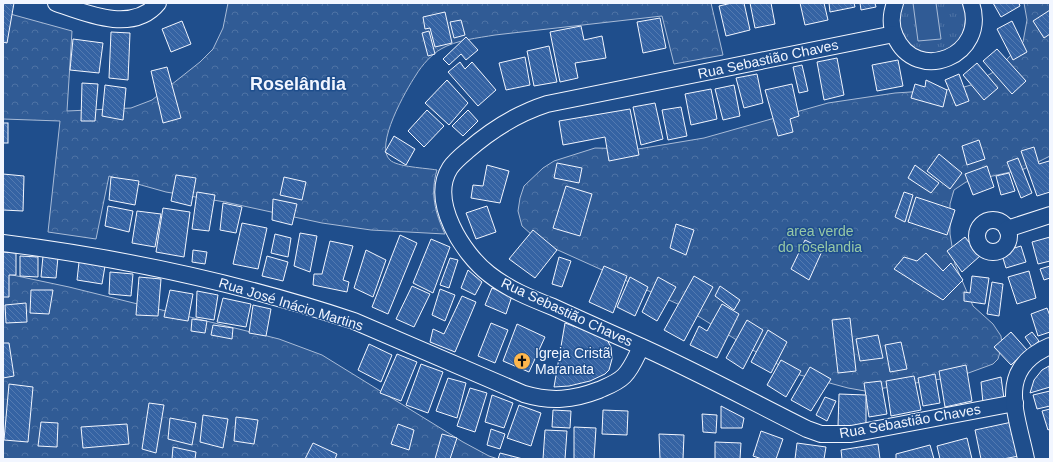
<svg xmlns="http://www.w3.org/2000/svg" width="1053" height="462" font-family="Arial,sans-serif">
	<defs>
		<pattern id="forest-crowns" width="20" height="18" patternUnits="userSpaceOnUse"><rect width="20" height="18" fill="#305b95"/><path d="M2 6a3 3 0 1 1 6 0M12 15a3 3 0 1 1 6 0" fill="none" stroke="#4e73a5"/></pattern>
		<pattern id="park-tufts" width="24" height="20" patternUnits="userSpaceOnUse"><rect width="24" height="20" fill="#305b95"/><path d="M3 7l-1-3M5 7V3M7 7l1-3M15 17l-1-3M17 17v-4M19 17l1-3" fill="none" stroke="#4e73a5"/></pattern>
		<pattern id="building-back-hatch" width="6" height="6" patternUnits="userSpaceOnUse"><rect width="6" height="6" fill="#3563a3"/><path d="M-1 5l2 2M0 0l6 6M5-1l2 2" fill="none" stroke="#537ab1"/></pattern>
	</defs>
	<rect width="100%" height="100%" fill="#1f4e8c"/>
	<!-- forest -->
	<g fill="url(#forest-crowns)" stroke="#a8bbd7">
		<path d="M228,3H711L723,55L674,64L662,16L495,35C478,38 456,40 441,49C432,54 422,65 416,75C406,90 374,146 390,160C397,167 426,168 437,170C430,193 435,213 445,234L371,230L322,223L225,202L166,192L109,176L96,239L48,232L60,121L3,119V12L72,31L67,111L131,108L152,100L200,62L213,49L223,28Z"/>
		<polygon points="1024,3 1050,3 1050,156 1024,169 966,182 954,190 950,204 950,234 955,264 973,306 993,324 1001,336 1002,345 998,359 993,364 963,375 941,379 865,391 848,388 800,375 769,360 680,305 540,242 522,226 518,211 520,198 524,186 543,168 554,161 595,148 638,149 704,138 828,103 895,93 957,89 971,85 997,70 1023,42 1027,20"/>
		<polygon points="3,273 69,287 279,339 322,355 463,442 489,456 498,459 3,459"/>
	</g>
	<!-- park -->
	<polygon fill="url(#park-tufts)" stroke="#a8bbd7" points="898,3 966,3 969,24 955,49 920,55 899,36"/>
	<!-- garden -->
	<polygon fill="#305b95" stroke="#a8bbd7" points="913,3 936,3 941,39 918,41"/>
	<!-- building -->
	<g fill="url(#building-back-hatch)" stroke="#f2f6ff">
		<polygon points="3,3 14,3 7,43 3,42"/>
		<polygon points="732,3 744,3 750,30 726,36 719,6"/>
		<polygon points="750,3 771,3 775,24 755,28"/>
		<polygon points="800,3 824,3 828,20 805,25"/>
		<polygon points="829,3 854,3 855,7 830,12"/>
		<polygon points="860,3 875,3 876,7 861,10"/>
		<polygon points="993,3 1019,3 1020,6 1001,17"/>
		<polygon points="1050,10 1050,34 1044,38 1033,21"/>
		<polygon points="445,12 452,43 435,47 430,28 425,29 423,17"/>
		<polygon points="660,18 666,48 643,53 637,22"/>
		<polygon points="461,20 465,35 454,38 450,22"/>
		<polygon points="182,21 191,44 171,52 162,29"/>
		<polygon points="1012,21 1027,52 1013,60 997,29"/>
		<polygon points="581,26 584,40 602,36 606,58 575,63 578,78 560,82 550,32"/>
		<polygon points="429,31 435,54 428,56 422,33"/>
		<polygon points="111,32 130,33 128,80 109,78"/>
		<polygon points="466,37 478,50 466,60 461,54 449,65 443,59"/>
		<polygon points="73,39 103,43 99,73 70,70"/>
		<polygon points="549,46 557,82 534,86 527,51"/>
		<polygon points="997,49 1026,81 1012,94 983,61"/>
		<polygon points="525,57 530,85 506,90 499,63"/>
		<polygon points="837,58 844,95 824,100 817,62"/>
		<polygon points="898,60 903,86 877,91 872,65"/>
		<polygon points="460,62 465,69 472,62 496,90 478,106 448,72"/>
		<polygon points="977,63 998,88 984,100 963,75"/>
		<polygon points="802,65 808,91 799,93 793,67"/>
		<polygon points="167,67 181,118 163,123 151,71"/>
		<polygon points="757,74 763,103 744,108 736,78"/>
		<polygon points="959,74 969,101 956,106 945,80"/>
		<polygon points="447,80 468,103 449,125 425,103"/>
		<polygon points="926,80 947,90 943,107 911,98 915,84 925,87"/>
		<polygon points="82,83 98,84 95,121 81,121"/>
		<polygon points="792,84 799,116 790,119 793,132 778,136 765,90"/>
		<polygon points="105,85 126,88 123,120 102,116"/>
		<polygon points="734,85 740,116 723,120 715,89"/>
		<polygon points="711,89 717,119 691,125 685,94"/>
		<polygon points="655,103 663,139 641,145 633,107"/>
		<polygon points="681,107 687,136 668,140 662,110"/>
		<polygon points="630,109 639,155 609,161 605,137 563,145 559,121"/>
		<polygon points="427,110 444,126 424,147 408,131"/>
		<polygon points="468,110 478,121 463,136 452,126"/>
		<rect x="3" y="123" width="5" height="20"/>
		<polygon points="394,136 415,149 406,165 385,152"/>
		<polygon points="979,140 985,159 967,165 962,146"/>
		<polygon points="1034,147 1039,164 1049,161 1050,164 1050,192 1037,196 1021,151"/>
		<polygon points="939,154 962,173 950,189 927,171"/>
		<polygon points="1018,158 1032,193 1021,198 1007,162"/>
		<polygon points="557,163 582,168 579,183 554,178"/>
		<polygon points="487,165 509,171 500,203 471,198 473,185 483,186"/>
		<polygon points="915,165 939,183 931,193 908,178"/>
		<polygon points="987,166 994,187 973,195 965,174"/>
		<polygon points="1009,173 1015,191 1001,195 996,176"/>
		<polygon points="3,174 24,176 23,211 3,210"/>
		<polygon points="176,175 196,178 191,206 171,201"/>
		<polygon points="111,177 139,181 135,205 109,200"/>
		<polygon points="284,177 306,182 302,200 280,195"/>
		<polygon points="566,186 592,194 580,236 553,228"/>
		<polygon points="197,192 215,195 209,231 192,229"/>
		<polygon points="904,192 913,195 905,222 895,217"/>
		<polygon points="916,197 955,210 947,235 908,222"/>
		<polygon points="273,199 297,204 292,225 272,220"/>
		<polygon points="223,203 242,207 236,233 220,230"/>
		<polygon points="108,206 133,211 129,232 105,226"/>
		<polygon points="487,206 496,232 476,239 466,213"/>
		<polygon points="163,208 190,212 184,257 156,252"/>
		<polygon points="137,211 161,214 155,247 132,243"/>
		<polygon points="242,223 267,228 258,269 233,264"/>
		<polygon points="676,224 694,230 686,255 670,248"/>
		<polygon points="533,230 557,250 535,278 509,259"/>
		<polygon points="300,233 317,236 310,272 294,266"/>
		<polygon points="275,234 291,238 288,257 271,253"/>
		<polygon points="400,235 417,243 388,314 372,307"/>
		<polygon points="965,237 980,256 962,272 947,251"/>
		<polygon points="1050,237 1050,261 1038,264 1032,242"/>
		<polygon points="431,239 450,247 433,293 413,283"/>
		<polygon points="805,240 823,249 809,280 791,269"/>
		<polygon points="330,241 353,246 343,280 349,282 347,292 313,285 314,274 322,274"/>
		<polygon points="1021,246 1026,262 1006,268 1001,252"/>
		<polygon points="193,250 207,252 205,264 192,262"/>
		<polygon points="366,250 386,260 373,297 354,288"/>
		<polygon points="3,252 16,253 16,275 9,275 9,297 3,297"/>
		<polygon points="926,253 943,271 951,263 963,280 943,300 894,269 904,257 917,261"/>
		<polygon points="20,256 38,257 38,277 20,276"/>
		<polygon points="43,256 58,257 56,278 41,277"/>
		<polygon points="267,256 288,262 283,281 262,276"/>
		<polygon points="559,257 571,261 562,287 552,284"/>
		<polygon points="450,258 458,260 449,288 440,285"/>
		<polygon points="79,262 105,266 102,284 77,280"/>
		<polygon points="604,266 627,276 613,313 589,302"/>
		<polygon points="1050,266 1050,278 1044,280 1040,269"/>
		<polygon points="468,270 482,282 475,295 461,288"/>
		<polygon points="1029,271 1036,298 1017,304 1008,277"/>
		<polygon points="110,272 133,274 131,296 109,294"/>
		<polygon points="694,276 713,287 684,341 664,330"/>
		<polygon points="972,276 989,278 985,304 964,301 964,292 970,293"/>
		<polygon points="139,277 161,279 158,316 136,315"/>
		<polygon points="630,277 648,287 635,316 617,307"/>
		<polygon points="658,277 676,287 657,321 642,312"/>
		<polygon points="992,282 1003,284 999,316 987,314"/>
		<polygon points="412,286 430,294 414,327 396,319"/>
		<polygon points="720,286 740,300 734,310 715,296"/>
		<polygon points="492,288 512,296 506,314 485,305"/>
		<polygon points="440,289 455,295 445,321 432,315"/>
		<polygon points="31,290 53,290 49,314 30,313"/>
		<polygon points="170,290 193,294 188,321 164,317"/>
		<polygon points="197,291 218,295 214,320 196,317"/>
		<polygon points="462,296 476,302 455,352 430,342 433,329 444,334"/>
		<polygon points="223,298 251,304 246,327 217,322"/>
		<polygon points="26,303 27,322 6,323 5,305"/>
		<polygon points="722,304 739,314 717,358 690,345 699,326 707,331"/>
		<polygon points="253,305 271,309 266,336 249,333"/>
		<polygon points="1047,308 1050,316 1050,332 1038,336 1031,314"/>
		<polygon points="850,318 856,371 838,373 832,320"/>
		<polygon points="192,319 207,321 205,333 191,331"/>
		<polygon points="747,320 763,330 743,369 726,358"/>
		<polygon points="491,323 508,330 495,363 478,356"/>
		<polygon points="565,323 606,338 611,347 612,359 609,370 605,374 590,381 569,386 554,387"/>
		<polygon points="517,324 545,337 529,372 503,361"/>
		<polygon points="213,325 233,328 232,339 211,335"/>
		<polygon points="768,330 787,342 771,373 751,362"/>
		<polygon points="1011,332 1027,350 1011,365 994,347"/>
		<polygon points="1032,332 1039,341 1032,347 1025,337"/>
		<polygon points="878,335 883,358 860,361 856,339"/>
		<polygon points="901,342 907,369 890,372 885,345"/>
		<polygon points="3,343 9,343 14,376 3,378"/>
		<polygon points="369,344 392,355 381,382 358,370"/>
		<polygon points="397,354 417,362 401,401 380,393"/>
		<polygon points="781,360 801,371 786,397 767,385"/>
		<polygon points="421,364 443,372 428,413 406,405"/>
		<polygon points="966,365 972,401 945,407 939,371"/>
		<polygon points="1049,366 1050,387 1030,393 1034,380 1042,370"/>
		<polygon points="810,367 831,379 811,411 791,400"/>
		<polygon points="935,374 940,403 923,406 918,378"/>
		<polygon points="914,376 921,410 891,416 886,381"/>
		<polygon points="1001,377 1004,399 983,403 981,382"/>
		<polygon points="448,378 466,383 457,418 436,411"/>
		<polygon points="881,381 887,414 869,417 864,383"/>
		<polygon points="9,384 33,387 28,442 4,440"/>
		<polygon points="470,388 487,393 475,432 457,426"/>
		<polygon points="1050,391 1050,406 1037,409 1033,395"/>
		<polygon points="839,394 866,395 866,426 838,426"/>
		<polygon points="492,395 513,403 504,428 485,422"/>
		<polygon points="825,397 836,401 827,421 816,415"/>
		<polygon points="149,403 164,405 156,453 142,449"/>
		<polygon points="519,405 541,413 531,446 507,438"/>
		<polygon points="721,406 744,418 742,428 721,428"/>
		<polygon points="1050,409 1050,429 1048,430 1042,411"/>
		<polygon points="553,410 571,411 570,428 552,427"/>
		<polygon points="603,410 628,411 627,435 602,434"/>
		<polygon points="702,414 717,415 716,433 703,432"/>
		<polygon points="203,415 228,419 223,448 200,442"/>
		<polygon points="236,417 258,420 254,444 234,441"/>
		<polygon points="170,418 196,423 192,445 168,439"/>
		<polygon points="41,422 58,423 57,447 38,446"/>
		<polygon points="1012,422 1019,456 1003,459 981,459 975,430"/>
		<polygon points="127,424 129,444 83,448 81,427"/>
		<polygon points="398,424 414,430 409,450 391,444"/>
		<polygon points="574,427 596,428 594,459 574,459"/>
		<polygon points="491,429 505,434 500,449 487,445"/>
		<polygon points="545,430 567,431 565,459 543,459"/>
		<polygon points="761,431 783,439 776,459 762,459 753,456"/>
		<polygon points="442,434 457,438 450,459 435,459"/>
		<polygon points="659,434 684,435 683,459 660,459"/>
		<polygon points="967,438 972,459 940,459 937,446"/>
		<polygon points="715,442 741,443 740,459 715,459"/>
		<polygon points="313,443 337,454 335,459 305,459"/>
		<polygon points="797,443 826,447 824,459 795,459"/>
		<polygon points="878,444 880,459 842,459 841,450"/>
		<polygon points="930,445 934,459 896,459 896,454"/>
		<polygon points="173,447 196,452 195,459 172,459"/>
		<polygon points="500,453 523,459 498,459"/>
	</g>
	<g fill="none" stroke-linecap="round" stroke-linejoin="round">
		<!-- minor casing -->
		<g stroke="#f2f6ff" stroke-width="18">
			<g id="minor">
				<path d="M56,3C85,13 133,34 158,3"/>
				<path d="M895,3C891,14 890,25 895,36C916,85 989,56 971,3"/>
				<path d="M894,34L547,104C516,114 491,130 467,151C461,156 454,162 450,168C429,201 463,254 489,274C508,289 530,298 553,307C579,319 606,331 633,343C692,369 749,400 807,429L821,434H851L1015,403"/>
				<circle cx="993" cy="236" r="16"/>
				<polyline points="1007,229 1050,215"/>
				<path d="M3,243C122,258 240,283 354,321L524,394C551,402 573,400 599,390C608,386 617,383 624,376C632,368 636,357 641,347"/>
				<path d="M1026,459C1017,414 995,369 1050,346"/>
			</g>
		</g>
		<!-- minor -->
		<use href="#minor" stroke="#1f4e8c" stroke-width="16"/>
	</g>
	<!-- icons -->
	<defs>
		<g id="church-disc" transform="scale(0.9)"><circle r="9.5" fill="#ffb74d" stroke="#1f4e8c"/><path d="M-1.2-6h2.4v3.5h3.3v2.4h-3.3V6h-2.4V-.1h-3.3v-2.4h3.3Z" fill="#111"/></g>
	</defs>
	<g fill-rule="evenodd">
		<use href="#church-disc" x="522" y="361"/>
	</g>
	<g text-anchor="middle" stroke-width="3" stroke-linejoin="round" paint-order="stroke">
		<!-- street labels -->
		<g font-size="14" fill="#f2f6ff" stroke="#1f4e8c">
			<text transform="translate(768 59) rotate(-12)" y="5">Rua Sebastião Chaves</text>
			<text transform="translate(291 304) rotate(17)" y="5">Rua José Inácio Martins</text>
			<text transform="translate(567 312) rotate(25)" y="5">Rua Sebastião Chaves</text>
			<text transform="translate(910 421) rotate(-10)" y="5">Rua Sebastião Chaves</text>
		</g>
		<!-- park labels -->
		<g font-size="14" fill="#97c8a6" stroke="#1f4e8c">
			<text x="820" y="236">area verde<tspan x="820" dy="16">do roselandia</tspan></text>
		</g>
		<!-- poi labels -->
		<g font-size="14" fill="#f2f6ff" stroke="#1f4e8c" text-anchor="start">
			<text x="535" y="358">Igreja Cristã<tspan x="535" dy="16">Maranata</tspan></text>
		</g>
		<!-- district labels -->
		<g font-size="18" font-weight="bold" fill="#f2f6ff" stroke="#1f4e8c">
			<text x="298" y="90">Roselândia</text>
		</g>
	</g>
	<!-- border -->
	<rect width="1053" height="462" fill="none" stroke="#f2f6ff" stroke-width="8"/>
</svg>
